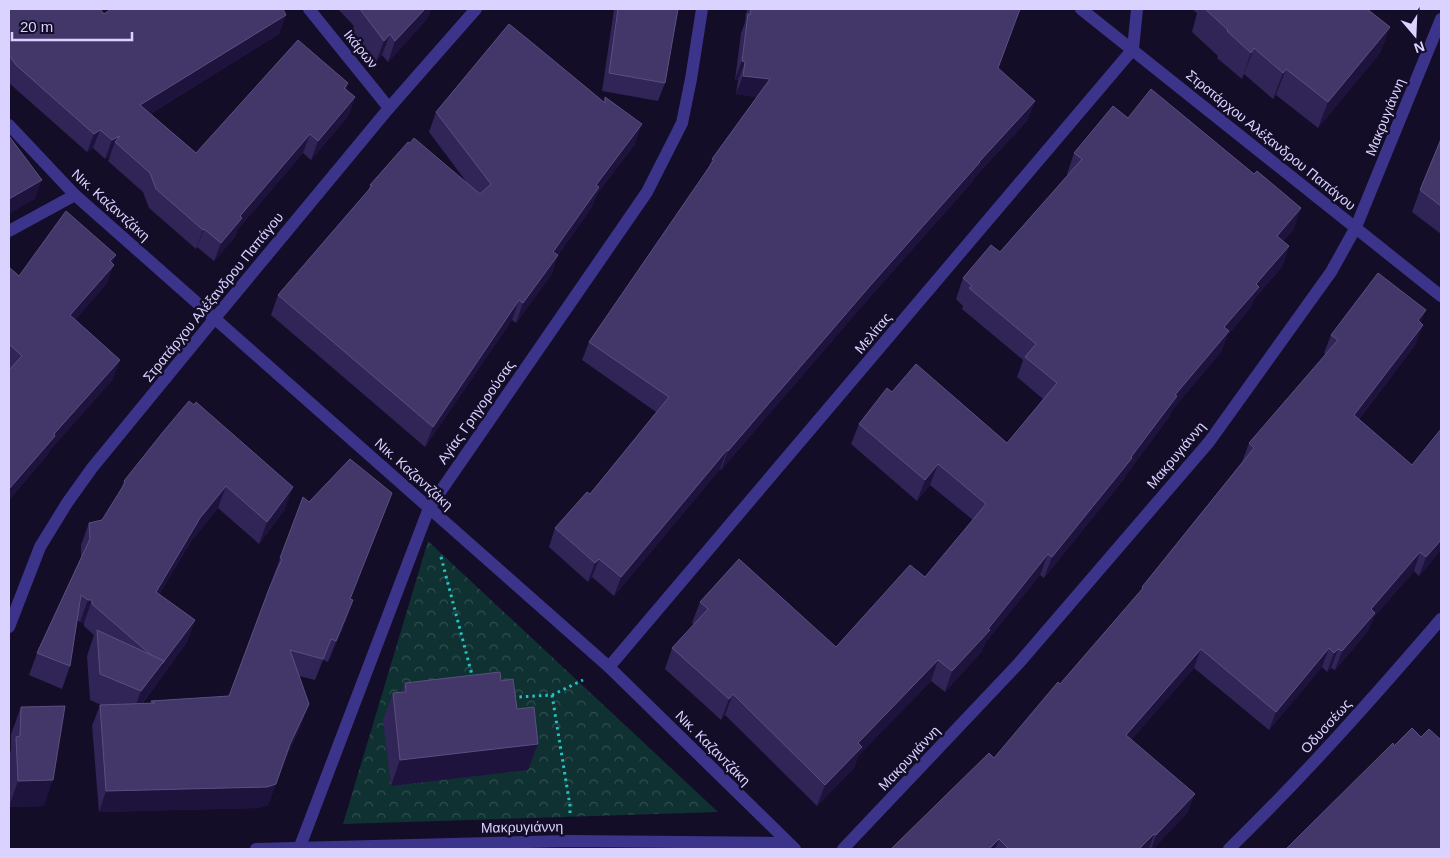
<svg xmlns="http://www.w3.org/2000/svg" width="1450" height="858" font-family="Helvetica,sans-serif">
	<defs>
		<pattern id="park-crowns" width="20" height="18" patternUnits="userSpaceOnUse" patternTransform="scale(1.25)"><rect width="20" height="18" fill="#0f3132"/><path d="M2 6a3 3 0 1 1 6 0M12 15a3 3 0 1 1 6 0" fill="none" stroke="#314e51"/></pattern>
	</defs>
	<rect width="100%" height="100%" fill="#130d27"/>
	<!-- park -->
	<polygon fill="url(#park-crowns)" points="428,541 718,812 343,824"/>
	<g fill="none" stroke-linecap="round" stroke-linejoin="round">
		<!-- path -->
		<g stroke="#24c2c2" stroke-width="3" stroke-dasharray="2.5 4" stroke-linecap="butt">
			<polyline points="441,557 473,679"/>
			<polyline points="552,695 570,806 570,813"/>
			<polyline points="513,696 518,697 552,695 583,680"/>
		</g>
		<!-- minor -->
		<g stroke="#3c348b" stroke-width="12">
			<polyline points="309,9 389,108"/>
			<polyline points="1081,9 1441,296"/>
			<polyline points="9,125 75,195 609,667 795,849"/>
			<polyline points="9,231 75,195"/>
			<polyline points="9,627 40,547 67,503 92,468 215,318 389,108 476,9"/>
			<polyline points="609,667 1133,49 1137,9"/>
			<polyline points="256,849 568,841 788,843"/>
			<polyline points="299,849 429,508 647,192 682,123 691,79 702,9"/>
			<polyline points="843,849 1019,663 1209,442 1331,272 1356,227 1441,19"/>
			<path d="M1229,849C1304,776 1373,698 1441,619"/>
		</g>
	</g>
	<!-- wall -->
	<g fill="#312457">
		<polygon points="9,9 104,14 286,15 279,34 150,114 196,153 348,83 346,89 355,97 348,116 311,160 303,153 238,229 235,237 214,261 197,247 196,249 149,208 143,192 108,161 110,156 105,159 93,148 87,152 9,83"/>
		<polygon points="338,9 431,9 427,19 388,62 382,55 376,62 352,30 354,26"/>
		<polygon points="614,9 678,9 665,83 658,101 602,91"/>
		<polygon points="748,9 1020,9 998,68 1028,120 974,178 973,181 862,306 721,470 720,469 614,596 592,577 588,582 549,547 555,528 590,494 656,412 582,360 589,342 708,169 712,159 757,97 736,94 738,80 735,80 741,33 745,22 746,13"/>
		<polygon points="1192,9 1367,9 1390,27 1380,53 1318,128 1276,95 1273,99 1244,74 1242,79 1217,58 1218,56 1192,32 1197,13"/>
		<polygon points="605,97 635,144 597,194 592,207 558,255 551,275 516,323 512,320 425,447 271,315 278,295 368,192 370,185 468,184 429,132 436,112 604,102"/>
		<polygon points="1128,118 1294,229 1283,241 1289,246 1282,267 1254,299 1251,307 1227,336 1221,352 1172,410 1169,417 1126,475 1124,479 1044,578 1040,575 985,643 982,651 945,692 931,681 858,756 854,768 817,806 725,715 721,720 665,669 672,648 694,625 692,623 700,602 836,647 925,577 973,520 930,485 917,501 851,444 859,424 892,392 1007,443 1043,399 1017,377 1023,360 962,309 963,306 956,299 963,278 1000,252 1068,175 1067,174 1074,153"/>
		<polygon points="1441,139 1441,234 1412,212 1420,190"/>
		<polygon points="113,263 107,283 75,320 113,379 50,450 48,454 9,500 9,267 19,276"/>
		<polygon points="1421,323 1416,344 1359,419 1441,550 1419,576 1414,571 1374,617 1368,631 1335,670 1331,668 1327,672 1322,667 1269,730 1194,668 1131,740 1188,812 1153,849 891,849 994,758 1060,684 1141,591 1142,587 1242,462 1249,443 1326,355 1324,353 1331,335"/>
		<polygon points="163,432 285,509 259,544 218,508 192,540 159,594 195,620 187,642 142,704 150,703 151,701 229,696 280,558 309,502 384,514 350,599 346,621 328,662 323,660 315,680 299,676 301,725 284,762 268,805 259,808 99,812 92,726 100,705 101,705 90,700 87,656 94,635 84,626 84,623 80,622 77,620 70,666 62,689 29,675 37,653 81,557 81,545 89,523 102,520 120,491 124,481"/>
		<polygon points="501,681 538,744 528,770 391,786 383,720 393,693 401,692 405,683"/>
		<polygon points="21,707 44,806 9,807 9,756 11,750 11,734"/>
	</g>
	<!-- shaded-wall -->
	<g fill="#1d133c">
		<polygon points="425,9 431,9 427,19 388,62 395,41"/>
		<polygon points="286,15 279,34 133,124 140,105"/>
		<polygon points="1390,27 1380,53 1318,128 1328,102"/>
		<polygon points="390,34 382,55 376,62 384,41"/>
		<polygon points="1254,48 1244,74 1242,79 1251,53"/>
		<polygon points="742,61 745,62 738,80 735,80"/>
		<polygon points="1286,69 1276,95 1273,99 1283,73"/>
		<polygon points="743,76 770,79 763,98 736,94"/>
		<polygon points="355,97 348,116 311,160 318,141"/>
		<polygon points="1035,101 1028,120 974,178 973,181 862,306 721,470 728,451 869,287 979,162"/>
		<polygon points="642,124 635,144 597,194 592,207 546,272 553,252 596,185"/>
		<polygon points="100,130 93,148 87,152 94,134"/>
		<polygon points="310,134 303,153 238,229 235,237 214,261 221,243 240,216"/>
		<polygon points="120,136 115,142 110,156 105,159 112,140"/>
		<polygon points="42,180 35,199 9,214 9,199"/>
		<polygon points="1301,208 1294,229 1270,257 1277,236"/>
		<polygon points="204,229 197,247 196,249 203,230"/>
		<polygon points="1289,246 1282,267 1254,299 1251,307 1227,336 1221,352 1172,410 1169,417 1126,475 1124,479 1044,578 1052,557 1175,395 1256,284"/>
		<polygon points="116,255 111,268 114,265 107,283 63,334 70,315 110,261"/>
		<polygon points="558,255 551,275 516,323 523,303"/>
		<polygon points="519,300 512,320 425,447 433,427"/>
		<polygon points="1426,310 1419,328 1418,320"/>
		<polygon points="1423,325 1416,344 1347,434 1354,415"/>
		<polygon points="120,360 113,379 50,450 48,454 9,500 9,489 54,434"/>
		<polygon points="727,450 720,469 614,596 621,577"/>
		<polygon points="938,464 930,485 917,501 925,480"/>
		<polygon points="226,486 218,508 192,540 148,614 156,592 200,518"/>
		<polygon points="293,487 285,509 259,544 267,522"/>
		<polygon points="392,493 384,514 342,620 350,599"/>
		<polygon points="1441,540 1441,550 1419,576 1426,557"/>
		<polygon points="1420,552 1414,571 1374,617 1368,631 1335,670 1342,651 1371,609"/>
		<polygon points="1048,554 1040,575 985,643 982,651 945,692 952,671"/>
		<polygon points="599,559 592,577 588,582 595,563"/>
		<polygon points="88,600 92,600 84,623 80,622"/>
		<polygon points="353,600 346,621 328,662 336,641"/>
		<polygon points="195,620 187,642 154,687 162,664"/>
		<polygon points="1329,648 1322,667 1269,730 1276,712"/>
		<polygon points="1201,649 1194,668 1119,754 1126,735"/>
		<polygon points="1338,649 1331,668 1327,672 1334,653"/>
		<polygon points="938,660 931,681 858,756 854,768 817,806 825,785 858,743"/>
		<polygon points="164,661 154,687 131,718 141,691"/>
		<polygon points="733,694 725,715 721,720 729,699"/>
		<polygon points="309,704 301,725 282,765 290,744"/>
		<polygon points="538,744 528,770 391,786 400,760"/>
		<polygon points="53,780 44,806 9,807 18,781"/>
		<polygon points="276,784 268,805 259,808 99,812 106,791"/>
		<polygon points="1195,794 1188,812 1153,849 1151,849 1156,835"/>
		<polygon points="1154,834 1149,849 1139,849"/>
		<polygon points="999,839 995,849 989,849"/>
	</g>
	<!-- building -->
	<g fill="#433769" stroke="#5b4f80">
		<polygon points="9,9 100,9 104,14 111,9 283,9 286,15 140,105 196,153 298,40 348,83 344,88 355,97 318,141 310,134 240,216 242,218 221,243 204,229 203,230 156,189 150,173 115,142 120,136 112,140 100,130 94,134 16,65 9,55"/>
		<polygon points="360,9 425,9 395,41 390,34 384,41"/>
		<polygon points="618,9 678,9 665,83 609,73"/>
		<polygon points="751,9 1020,9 998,68 1035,101 979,162 980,162 869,287 728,451 727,450 621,577 599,559 595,563 555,528 587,492 590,494 669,397 589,342 714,160 712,159 770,79 743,76 745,62 742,61 748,14 750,15"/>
		<polygon points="1205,9 1367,9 1390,27 1328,102 1286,69 1283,73 1254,48 1251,53 1227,31 1228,30"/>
		<polygon points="509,24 530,41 605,103 605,97 642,124 596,185 599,187 553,252 558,255 523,303 519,300 433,427 278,295 372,186 370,185 408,142 410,143 414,138 480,194 491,184 436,112"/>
		<polygon points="1151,89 1254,174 1257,171 1301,208 1277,236 1289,246 1256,284 1259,287 1224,327 1229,331 1175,395 1177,396 1131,457 1132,458 1052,557 1048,554 988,629 990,630 952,671 938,660 858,743 862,747 825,785 733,694 729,699 672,648 708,609 700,602 739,559 836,647 910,565 925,577 986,504 938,464 925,480 859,424 887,388 892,392 916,364 1007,443 1057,383 1025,357 1036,344 969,288 972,286 963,278 991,245 1000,252 1082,159 1074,153 1113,106 1128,118"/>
		<polygon points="9,136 42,180 9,199"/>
		<polygon points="1441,139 1441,206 1420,190"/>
		<polygon points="66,211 116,255 110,261 114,265 70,315 120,360 54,434 55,436 9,489 9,370 22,356 9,344 9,267 19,276"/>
		<polygon points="1378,273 1426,310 1418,320 1423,325 1354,415 1412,465 1441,429 1441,540 1426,557 1420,552 1371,609 1375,613 1342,651 1338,649 1334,653 1329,648 1276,712 1201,649 1126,735 1195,794 1156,835 1154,834 1139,849 1009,849 999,839 989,849 891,849 989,753 994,758 1058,682 1060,684 1143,588 1142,587 1254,448 1249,443 1338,340 1331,335"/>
		<polygon points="189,401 194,405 196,402 293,487 267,522 226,486 200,518 156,592 195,620 162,664 164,661 151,655 92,604 92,600 88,600 81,595 70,666 37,653 90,539 89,523 102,520 125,483 124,481 163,432"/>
		<polygon points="350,459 392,493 350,599 353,600 336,641 331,639 323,659 290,650 309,704 290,744 276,784 267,787 106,791 100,705 155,703 151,701 229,696 269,589 282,559 280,558 303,497 309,502"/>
		<polygon points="97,630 164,661 141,691 100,674"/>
		<polygon points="500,672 501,681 513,679 517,709 534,707 538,744 400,760 393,693 406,692 405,683"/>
		<polygon points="65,706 53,780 18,781 16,737 20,736 21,707"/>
		<polygon points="1412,728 1421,737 1429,729 1440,739 1441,737 1441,849 1286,849 1393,743 1394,746"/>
	</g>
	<g text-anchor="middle" stroke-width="5" stroke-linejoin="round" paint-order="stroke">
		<!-- street labels -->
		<g font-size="14" fill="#dbd3ff" stroke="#130d27">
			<text transform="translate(361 49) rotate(51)" y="5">Ικάρων</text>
			<text transform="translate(1385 117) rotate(-68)" y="5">Μακρυγιάννη</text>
			<text transform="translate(1271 140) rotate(39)" y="5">Στρατάρχου Αλέξανδρου Παπάγου</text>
			<text transform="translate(111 205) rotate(42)" y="5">Νικ. Καζαντζάκη</text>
			<text transform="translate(213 297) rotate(-51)" y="5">Στρατάρχου Αλέξανδρου Παπάγου</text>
			<text transform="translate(873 333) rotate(-50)" y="5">Μελίτας</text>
			<text transform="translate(476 412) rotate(-55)" y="5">Αγίας Γρηγορούσας</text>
			<text transform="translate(1176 455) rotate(-50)" y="5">Μακρυγιάννη</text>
			<text transform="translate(414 474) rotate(42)" y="5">Νικ. Καζαντζάκη</text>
			<text transform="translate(1326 726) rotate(-48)" y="5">Οδυσσέως</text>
			<text transform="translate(713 748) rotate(45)" y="5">Νικ. Καζαντζάκη</text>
			<text transform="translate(909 758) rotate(-47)" y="5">Μακρυγιάννη</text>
			<text transform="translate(522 827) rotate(-1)" y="5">Μακρυγιάννη</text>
		</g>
	</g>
	<!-- border -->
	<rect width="1450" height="858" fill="none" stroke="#dbd3ff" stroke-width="20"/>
	<!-- north arrow -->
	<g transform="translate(1415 35) rotate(161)" stroke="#130d27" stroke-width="4" paint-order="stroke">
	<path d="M0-4L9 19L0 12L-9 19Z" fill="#dbd3ff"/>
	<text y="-8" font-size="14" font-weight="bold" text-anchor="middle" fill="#dbd3ff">N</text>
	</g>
	<!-- scale -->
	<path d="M12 32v8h120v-8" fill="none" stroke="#dbd3ff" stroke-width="2.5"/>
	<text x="20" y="32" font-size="15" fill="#dbd3ff" stroke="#130d27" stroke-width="4" paint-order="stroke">20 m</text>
</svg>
